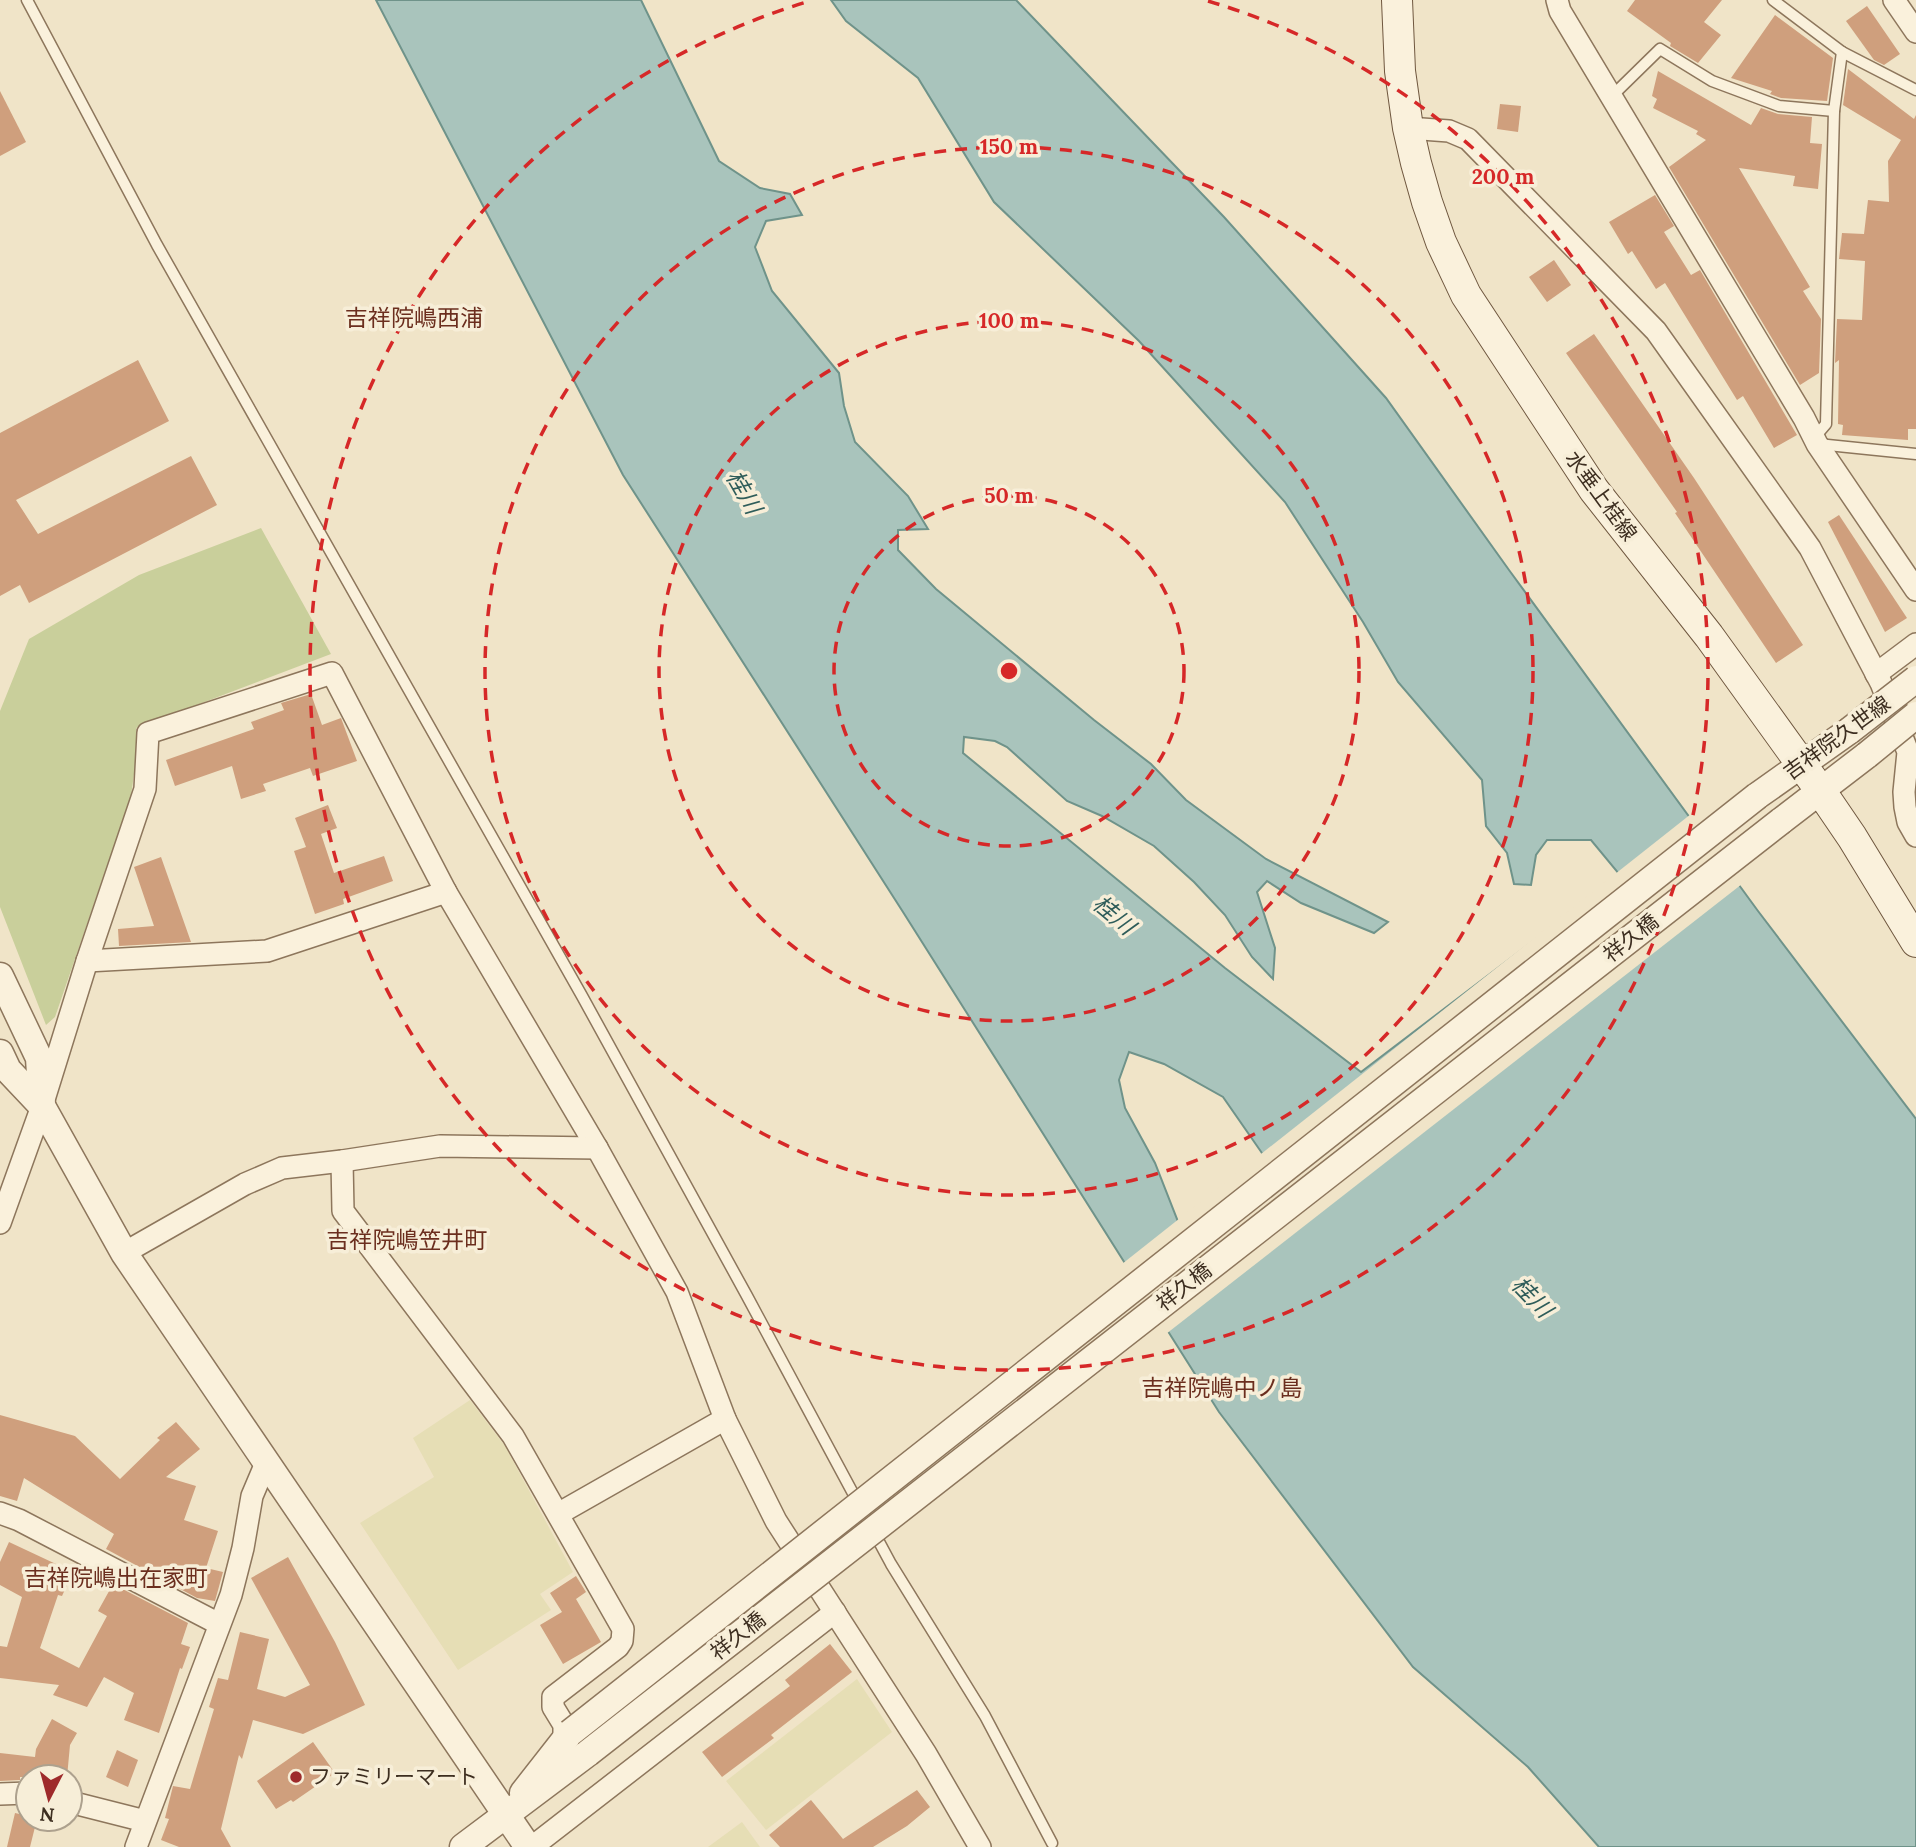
<svg xmlns="http://www.w3.org/2000/svg" width="1916" height="1847" font-family="Lora,'Noto Sans JP',serif">
	<rect width="100%" height="100%" fill="#f0e4c8"/>
	<!-- farmland -->
	<g fill="#e6deb5">
		<polygon points="470,1400 505,1446 573,1572 540,1594 551,1610 458,1670 360,1523 434,1477 413,1438"/>
		<polygon points="857,1679 892,1732 766,1830 726,1781"/>
		<polygon points="742,1822 760,1847 708,1847"/>
	</g>
	<!-- green -->
	<polygon fill="#c9cf9b" points="261,528 331,654 136,728 137,752 131,796 55,1017 46,1025 0,907 0,711 29,639 139,575"/>
	<!-- water -->
	<path fill="#a9c4bc" stroke="#6f938a" stroke-width="2" fill-rule="evenodd" d="M376,0H641L719,161L760,188L790,194L802,215L766,221L755,247L772,291L839,373L844,406L855,442L908,496L928,529L898,530V550L936,589L1094,720L1151,764L1186,800L1266,859L1388,922L1374,933L1301,903L1267,881L1257,892L1275,948L1273,979L1252,957L1225,915L1194,882L1154,846L1102,816L1067,801L1007,747L995,741L964,737L963,753L1225,968L1361,1072L1620,875L1591,840H1547L1536,855L1531,885L1514,884L1507,853L1486,826L1482,780L1398,682L1363,622L1285,502L1139,341L994,202L918,78L846,21L831,0H1016L1224,217L1386,398L1509,570L1758,911L1916,1119V1847H1599L1528,1767L1413,1667L1219,1412L903,912L623,475ZM1129,1052L1164,1064L1223,1097L1264,1156L1179,1224L1155,1163L1125,1108L1119,1080Z"/>
	<!-- pier -->
	<polygon fill="#f0e4c8" points="1691,814 1742,884 1166,1334 1122,1264"/>
	<!-- building -->
	<g fill="#cf9f7d">
		<polygon points="1635,0 1722,0 1704,22 1721,35 1698,63 1670,46 1671,43 1627,11"/>
		<polygon points="1867,6 1900,54 1884,65 1874,60 1846,21"/>
		<polygon points="1775,15 1833,58 1827,101 1781,98 1770,94 1772,91 1731,78"/>
		<polygon points="1848,69 1914,119 1916,115 1916,429 1908,429 1908,440 1842,435 1843,425 1838,424 1839,360 1835,363 1837,319 1862,320 1865,261 1839,259 1842,233 1864,234 1868,200 1889,202 1888,161 1901,140 1843,105"/>
		<polygon points="1658,71 1751,125 1761,108 1778,114 1812,117 1810,143 1822,144 1818,189 1793,186 1795,176 1739,168 1810,287 1803,291 1821,319 1819,373 1800,385 1669,167 1706,140 1696,134 1698,131 1653,108 1657,99 1652,96"/>
		<polygon points="0,91 26,142 0,156"/>
		<polygon points="1500,104 1521,106 1518,132 1497,129"/>
		<polygon points="1655,195 1674,226 1664,232 1691,275 1700,270 1797,435 1774,448 1743,396 1737,400 1665,283 1656,289 1632,251 1628,254 1609,222"/>
		<polygon points="1554,260 1571,285 1547,302 1529,277"/>
		<polygon points="1594,334 1694,478 1803,645 1776,663 1675,513 1677,512 1566,353"/>
		<polygon points="138,360 169,421 16,500 38,534 191,456 217,505 29,603 20,585 0,596 0,433"/>
		<polygon points="1839,515 1907,618 1885,632 1828,522"/>
		<polygon points="311,694 322,725 341,718 357,761 313,776 310,768 263,784 266,791 241,799 232,766 175,786 166,760 254,729 251,722 284,710 281,703"/>
		<polygon points="328,805 337,828 321,834 334,873 384,856 393,881 343,899 344,904 315,914 294,851 306,847 295,818"/>
		<polygon points="161,857 191,942 119,946 118,929 154,926 134,867"/>
		<polygon points="0,1415 75,1436 120,1479 160,1440 157,1438 176,1422 200,1449 166,1477 196,1486 184,1520 218,1531 206,1568 223,1572 215,1601 197,1598 106,1549 114,1534 24,1478 17,1501 0,1496"/>
		<polygon points="9,1542 73,1572 62,1596 58,1595 40,1648 79,1668 107,1616 98,1611 113,1584 188,1623 181,1644 190,1647 182,1669 180,1668 159,1733 124,1720 134,1693 104,1677 87,1707 53,1695 59,1685 0,1678 0,1646 7,1647 22,1597 0,1585 0,1562"/>
		<polygon points="288,1557 335,1642 365,1705 303,1734 253,1720 242,1759 239,1755 221,1829 231,1847 179,1847 161,1840 169,1819 165,1818 173,1786 190,1789 214,1709 209,1707 218,1678 228,1680 240,1632 269,1639 257,1689 285,1697 310,1685 251,1578"/>
		<polygon points="576,1576 586,1592 576,1599 601,1642 563,1664 540,1625 562,1612 550,1593"/>
		<polygon points="830,1644 852,1672 771,1735 774,1738 722,1777 702,1752 790,1686 785,1680"/>
		<polygon points="52,1719 77,1733 70,1745 67,1777 20,1777 20,1780 0,1781 0,1753 35,1757 36,1749"/>
		<polygon points="313,1742 335,1773 293,1802 291,1800 276,1809 257,1781"/>
		<polygon points="117,1750 138,1760 128,1787 106,1777"/>
		<polygon points="917,1790 930,1807 907,1826 873,1847 780,1847 769,1835 811,1800 843,1839"/>
		<polygon points="15,1813 28,1816 28,1819 37,1819 30,1847 7,1847"/>
	</g>
	<g fill="none" stroke-linecap="round" stroke-linejoin="round">
		<!-- service casing -->
		<g stroke="#8d765c" stroke-width="13">
			<g id="service">
				<polyline points="27,0 157,245 582,996 747,1296 891,1564 985,1716 1052,1843"/>
				<polyline points="1773,0 1842,52 1916,90"/>
				<polyline points="1611,97 1660,49 1712,81 1779,106 1834,111"/>
				<polyline points="1814,438 1826,424 1834,111 1842,52"/>
				<polyline points="1818,444 1916,454"/>
			</g>
		</g>
		<!-- minor casing -->
		<g stroke="#8d765c" stroke-width="24">
			<g id="minor">
				<polyline points="1557,0 1560,11 1804,418 1817,444 1916,590"/>
				<polyline points="1894,0 1916,32"/>
				<polyline points="1408,128 1449,131 1468,139 1656,331 1810,548 1881,683 1908,752 1904,792 1905,807 1908,822 1916,836"/>
				<polyline points="1876,674 1916,644"/>
				<polyline points="87,961 267,951 446,892"/>
				<polyline points="342,1161 343,1211 513,1436 623,1629 622,1641 618,1647 553,1697 553,1707 564,1725 564,1738"/>
				<polyline points="0,1223 42,1106 87,961 145,789 148,733 332,673 446,892 597,1148 677,1292 725,1419 776,1521 926,1754 980,1847"/>
				<polyline points="124,1253 245,1184 282,1168 342,1161 440,1146 597,1148"/>
				<polyline points="0,1513 19,1520 219,1624"/>
				<polyline points="558,1514 725,1419"/>
				<polyline points="0,1794 28,1793"/>
				<polyline points="70,1802 145,1821"/>
				<polyline points="136,1847 231,1595 243,1548 252,1496 266,1463"/>
				<polyline points="532,1847 835,1612"/>
			</g>
		</g>
		<!-- tertiary casing -->
		<g stroke="#8d765c" stroke-width="29">
			<g id="tertiary">
				<polyline points="1757,796 1849,731"/>
				<polyline points="1781,821 1867,755"/>
				<polyline points="0,976 39,1058 42,1106"/>
				<polyline points="0,1053 8,1070 42,1106 124,1253 528,1847"/>
				<polyline points="523,1793 570,1733"/>
				<polyline points="463,1847 588,1753"/>
			</g>
		</g>
		<!-- secondary casing -->
		<g stroke="#6f573f" stroke-width="32">
			<polyline id="secondary" points="1397,0 1400,71 1408,128 1416,163 1427,202 1441,242 1466,295 1594,490 1709,636 1820,790 1852,837 1916,942"/>
		</g>
		<!-- service -->
		<use href="#service" stroke="#faf1dc" stroke-width="10"/>
		<!-- minor -->
		<use href="#minor" stroke="#faf1dc" stroke-width="21"/>
		<!-- tertiary -->
		<use href="#tertiary" stroke="#faf1dc" stroke-width="26"/>
		<!-- secondary -->
		<use href="#secondary" stroke="#faf1dc" stroke-width="30"/>
		<!-- tertiary-bridge casing -->
		<g stroke="#8d765c" stroke-width="29" stroke-linecap="butt">
			<g id="tertiary-bridge">
				<polyline points="1849,731 1916,679"/>
				<polyline points="1867,755 1916,715"/>
				<polyline points="570,1733 1757,796"/>
				<polyline points="588,1753 1781,821"/>
			</g>
		</g>
		<!-- tertiary-bridge -->
		<use href="#tertiary-bridge" stroke="#faf1dc" stroke-width="26"/>
	</g>
	<!-- distance rings -->
	<g fill="none" stroke="#d62828" stroke-width="3.5" stroke-dasharray="12 9">
		<circle cx="1009" cy="671" r="175"/>
		<circle cx="1009" cy="671" r="350"/>
		<circle cx="1009" cy="671" r="524"/>
		<path d="M1208 1A699 699 0 1 1 810 1"/>
	</g>
	<!-- markers -->
	<circle fill="#9e2a2b" stroke="#f7eed8" stroke-width="2.5" cx="296" cy="1777" r="7"/>
	<g text-anchor="middle" stroke-width="7" stroke-linejoin="round" paint-order="stroke">
		<!-- street labels -->
		<g font-size="21" fill="#3d2e20" stroke="#f7eed8">
			<text transform="translate(1601 496) rotate(54)" y="7">水垂上桂線</text>
			<text transform="translate(1837 738) rotate(-36)" y="7">吉祥院久世線</text>
			<text transform="translate(1631 938) rotate(-38)" y="7">祥久橋</text>
			<text transform="translate(1184 1287) rotate(-38)" y="7">祥久橋</text>
			<text transform="translate(738 1636) rotate(-38)" y="7">祥久橋</text>
		</g>
		<!-- poi labels -->
		<g font-size="21" fill="#3d2e20" stroke="#f7eed8" text-anchor="start">
			<text x="310" y="1784">ファミリーマート</text>
		</g>
		<!-- neighbourhood labels -->
		<g font-size="23" fill="#6b2e1e" stroke="#f7eed8">
			<text x="414" y="326">吉祥院嶋西浦</text>
			<text x="407" y="1248">吉祥院嶋笠井町</text>
			<text x="1222" y="1396">吉祥院嶋中ノ島</text>
			<text x="116" y="1586">吉祥院嶋出在家町</text>
		</g>
		<!-- water labels -->
		<g font-size="23" font-style="italic" fill="#2f5d5a" stroke="#f7eed8">
			<text transform="translate(744 492) rotate(60)" y="8">桂川</text>
			<text transform="translate(1114 915) rotate(40)" y="8">桂川</text>
			<text transform="translate(1532 1297) rotate(46)" y="8">桂川</text>
		</g>
	</g>
	<circle cx="1009" cy="671" r="10" fill="#d62828" stroke="#f7eed8" stroke-width="3.5"/>
	<g font-size="21" text-anchor="middle" font-weight="bold" fill="#d62828" stroke="#f7eed8" stroke-width="7" stroke-linejoin="round" paint-order="stroke">
		<text x="1009" y="154">150 m</text>
		<text x="1503" y="184">200 m</text>
		<text x="1009" y="328">100 m</text>
		<text x="1009" y="503">50 m</text>
	</g>
	<!-- north arrow -->
	<g transform="translate(49 1798) rotate(186)"><circle r="33" fill="#f7eed8" stroke="#ada18e" stroke-width="2"/>
	<path d="M0-5L12 26L0 18L-12 26Z" fill="#9e2a2b"/>
	<text y="-10" font-size="19" font-weight="bold" text-anchor="middle" fill="#3d2e20">N</text>
	</g>
</svg>
